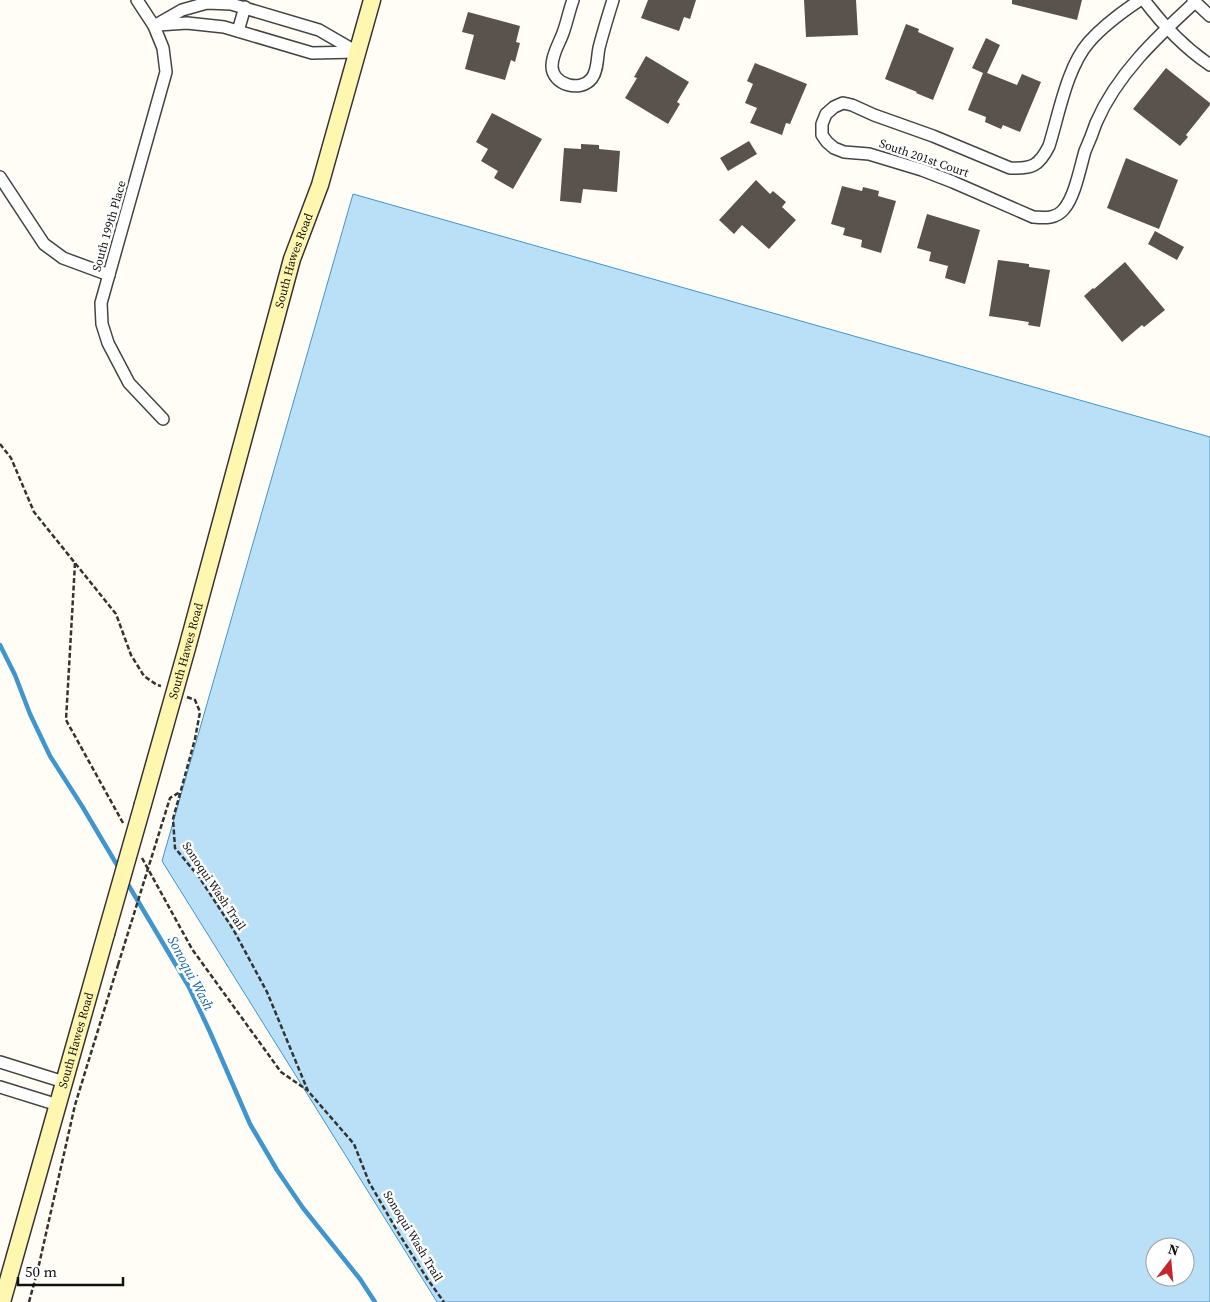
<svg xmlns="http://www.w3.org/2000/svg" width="1210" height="1302" font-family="'Source Serif 4',serif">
	<rect width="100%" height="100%" fill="#fffdf5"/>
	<!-- water -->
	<path fill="#b9e0f7" stroke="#3f96cf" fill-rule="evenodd" d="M353,194L1210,437V1302H437L162,861ZM1155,1247H1185V1277H1155Z"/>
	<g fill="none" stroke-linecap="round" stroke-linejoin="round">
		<!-- stream -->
		<g stroke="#3f96cf" stroke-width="4.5">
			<polyline points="0,645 15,675 30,714 50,756 82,806 120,870"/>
			<polyline points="126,881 189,987 210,1032 250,1124 277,1170 303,1208 360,1279 375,1302"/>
		</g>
	</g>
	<!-- building -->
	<g fill="#5a524d">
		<polygon points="648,0 696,0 690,19 684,17 679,31 641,18"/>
		<polygon points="804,0 856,0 858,35 806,37"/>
		<polygon points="1012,0 1082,0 1077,20 1012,4"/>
		<polygon points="468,12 520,26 516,42 520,43 515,62 511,60 505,80 465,69 474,35 462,32"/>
		<polygon points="906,24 919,29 918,32 954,48 933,100 916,93 917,92 885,79"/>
		<polygon points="986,38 1000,45 987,73 1017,85 1022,74 1041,82 1020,132 1003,125 1001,129 985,122 986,117 968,110 983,73 972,68"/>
		<polygon points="646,56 689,82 677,102 680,104 668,124 625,98 637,78 634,77"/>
		<polygon points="755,63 807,84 790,124 786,123 782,135 750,123 757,108 745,103 753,84 747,81"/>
		<polygon points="1166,68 1210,103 1210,105 1186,135 1188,137 1180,146 1133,109"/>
		<polygon points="492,113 542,139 513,189 494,178 498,171 481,161 488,149 476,142"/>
		<polygon points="749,141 757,154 728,171 720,158"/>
		<polygon points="581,144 599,145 599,149 620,151 617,192 583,189 581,203 560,201 564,148 581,149"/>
		<polygon points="1126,158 1178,180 1159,229 1107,208"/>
		<polygon points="756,180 770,194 773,191 786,202 782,207 796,220 769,249 742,225 734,234 719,220"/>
		<polygon points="842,186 862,191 863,187 879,191 878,196 896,201 881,253 861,247 862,240 843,235 845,228 831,224"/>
		<polygon points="927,214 980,230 965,284 945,278 948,266 929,261 931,252 917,248"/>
		<polygon points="1155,231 1184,247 1177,260 1148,244"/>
		<polygon points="998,260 1029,264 1029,267 1050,270 1040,327 1028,325 1029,322 989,316"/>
		<polygon points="1125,262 1165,310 1144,327 1142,325 1122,342 1084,296 1093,288 1094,289"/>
	</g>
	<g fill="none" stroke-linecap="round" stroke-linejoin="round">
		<!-- street casing -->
		<g stroke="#444" stroke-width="14">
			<g id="street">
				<polyline points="137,0 154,26 163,48 166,72 101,303 102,324 108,343 129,383 163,419"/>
				<path d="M573,0C569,11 567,22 563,33C559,44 552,54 552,66C552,85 581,93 592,78C598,70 597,57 599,48C603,32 608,16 613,0"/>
				<path d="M1140,0C1122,12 1104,25 1089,42C1067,67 1059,114 1049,146C1039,166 1032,169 1010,168L933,136L874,115L852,105L843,103L834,107L826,114L822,124V135L827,142L834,148L844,152L869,154L922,170L953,182L1033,217C1045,218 1056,219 1064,209C1075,196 1080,168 1085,151C1089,142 1093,132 1096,123C1117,74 1157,37 1195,2"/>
				<path d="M1144,0C1162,24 1185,48 1210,65"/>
				<polyline points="1193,0 1210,16"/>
				<polyline points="158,25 187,23 224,27 312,53 357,52"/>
				<polyline points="154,26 182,10 207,3 231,4 319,30 357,52"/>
				<polyline points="238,31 245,7"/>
				<polyline points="0,177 44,244 63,258 109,275"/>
				<polyline points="0,1062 64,1082"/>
				<polyline points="0,1087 58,1105"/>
			</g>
		</g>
		<!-- secondary casing -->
		<g stroke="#333" stroke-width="19">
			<g id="secondary">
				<path id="s1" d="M143,804L187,648L292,259L320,185L372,0"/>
				<path id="s2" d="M2,1302L106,934"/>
			</g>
		</g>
		<!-- path -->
		<g stroke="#333" stroke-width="2.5" stroke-dasharray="5 2.5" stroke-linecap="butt">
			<polyline points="0,444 11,458 34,512 116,614 131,655 144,676 157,685 161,686"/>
			<polyline points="75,563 66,720 123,823"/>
			<polyline points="187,697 195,700 200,712 195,739 173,819 175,848 199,877 233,929 267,992 308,1091 354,1144 369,1182 399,1234 428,1280 444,1302"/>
			<polyline points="142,858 192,949 281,1072 307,1090"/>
			<polyline points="29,1302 38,1269 75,1105 118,965"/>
		</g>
		<!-- street -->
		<use href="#street" stroke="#fff" stroke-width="11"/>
		<!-- secondary -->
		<use href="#secondary" stroke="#fff6b0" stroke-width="16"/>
		<!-- secondary-bridge casing -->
		<g stroke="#333" stroke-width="19" stroke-linecap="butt">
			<polyline id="secondary-bridge" points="106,934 143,804"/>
		</g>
		<!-- path-bridge -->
		<polyline stroke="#333" stroke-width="2.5" stroke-dasharray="5 2.5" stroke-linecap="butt" points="118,965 170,798 180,792"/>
		<!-- secondary-bridge -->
		<use href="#secondary-bridge" stroke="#fff6b0" stroke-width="16"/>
	</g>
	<g text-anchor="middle" stroke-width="5" stroke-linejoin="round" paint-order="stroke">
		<!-- street labels -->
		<g font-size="12" fill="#111" stroke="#fff">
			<text transform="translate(924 158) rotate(19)" y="4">South 201st Court</text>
			<text transform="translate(109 226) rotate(-74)" y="4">South 199th Place</text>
			<text dy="4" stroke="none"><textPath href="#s1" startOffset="564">South Hawes Road</textPath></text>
			<text dy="4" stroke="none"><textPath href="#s1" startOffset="159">South Hawes Road</textPath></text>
			<text transform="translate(214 886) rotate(56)" y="4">Sonoqui Wash Trail</text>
			<text dy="4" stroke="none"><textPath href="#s2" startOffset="272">South Hawes Road</textPath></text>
			<text transform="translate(413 1236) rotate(59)" y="4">Sonoqui Wash Trail</text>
		</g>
		<!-- water labels -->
		<g font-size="14" font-style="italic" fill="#1768a6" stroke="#fff">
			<text transform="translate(191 973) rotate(62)" y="5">Sonoqui Wash</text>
		</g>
	</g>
	<!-- north arrow -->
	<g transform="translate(1170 1262) rotate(16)"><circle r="24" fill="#ffffff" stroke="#a0a0a0"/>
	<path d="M0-4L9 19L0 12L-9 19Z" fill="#c4262e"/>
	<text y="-8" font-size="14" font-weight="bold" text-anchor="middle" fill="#111111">N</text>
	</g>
	<!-- scale -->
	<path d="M18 1277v8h105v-8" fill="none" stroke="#111111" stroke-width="2.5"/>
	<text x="25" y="1277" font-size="15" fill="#111111" stroke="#ffffff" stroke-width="4" paint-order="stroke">50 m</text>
</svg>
